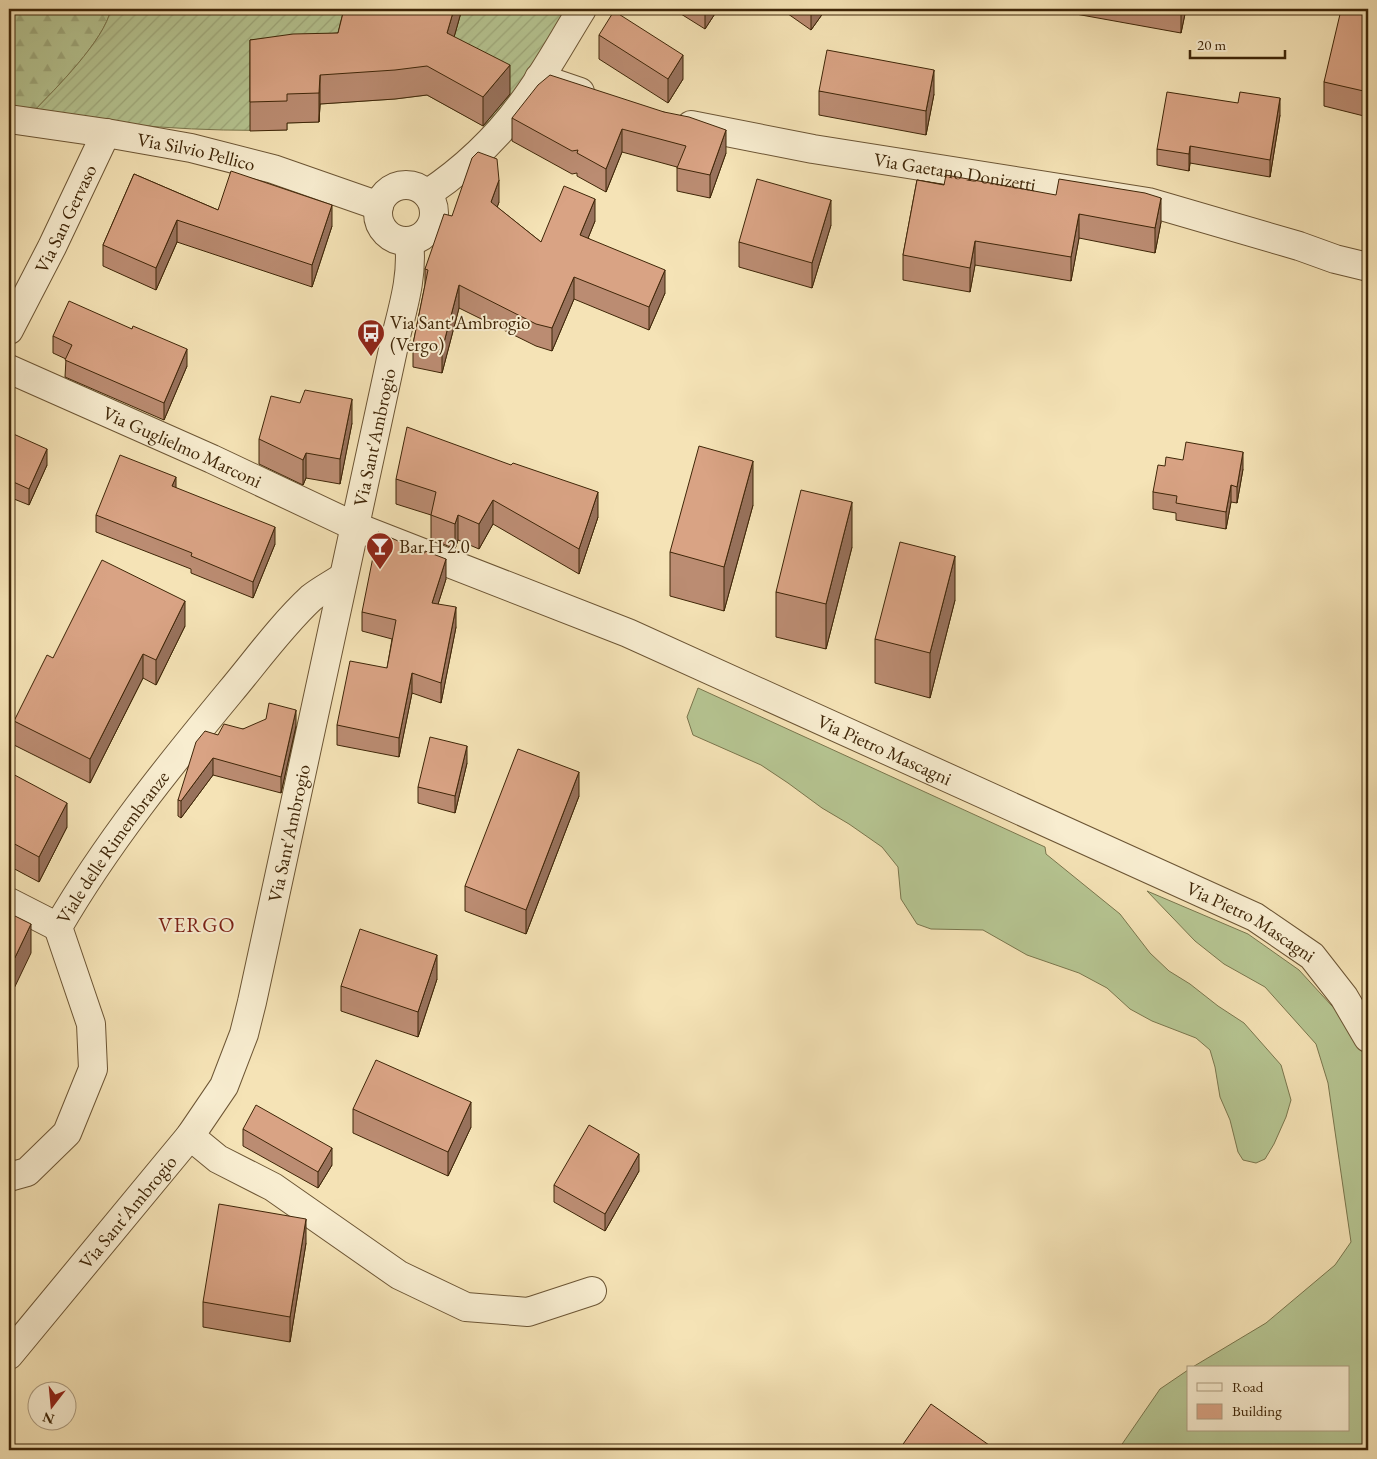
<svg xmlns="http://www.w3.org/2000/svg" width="1377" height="1459" font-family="'EB Garamond',serif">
	<defs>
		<pattern id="forest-firs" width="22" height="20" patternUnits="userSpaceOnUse" patternTransform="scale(1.25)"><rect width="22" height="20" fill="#b6c592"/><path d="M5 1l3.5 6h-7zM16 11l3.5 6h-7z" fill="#9ea97c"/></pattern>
		<pattern id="garden-furrows" width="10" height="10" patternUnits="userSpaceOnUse" patternTransform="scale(1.25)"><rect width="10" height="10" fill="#b6c592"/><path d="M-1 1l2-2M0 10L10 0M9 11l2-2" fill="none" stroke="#9ea97c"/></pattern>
	</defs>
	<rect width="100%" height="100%" fill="#f5e3b6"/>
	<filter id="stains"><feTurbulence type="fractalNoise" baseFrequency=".004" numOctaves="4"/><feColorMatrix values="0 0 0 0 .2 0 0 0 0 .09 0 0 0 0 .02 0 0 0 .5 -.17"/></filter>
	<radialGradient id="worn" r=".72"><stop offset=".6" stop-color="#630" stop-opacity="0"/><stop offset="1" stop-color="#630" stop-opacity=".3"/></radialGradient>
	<!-- grass -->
	<g fill="#b6c592" stroke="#7a764d">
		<polygon points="698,688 1045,847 1046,854 1120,914 1150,953 1169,971 1190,984 1218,1006 1244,1023 1281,1065 1291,1100 1286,1117 1274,1144 1265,1159 1256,1163 1243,1160 1238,1152 1230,1120 1220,1097 1215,1067 1210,1050 1196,1038 1152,1021 1130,1009 1107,988 1079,973 1027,955 983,930 931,929 917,924 901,899 898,867 882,847 849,824 822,808 788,783 761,765 693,735 687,717"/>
		<polygon points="1147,891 1248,934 1299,970 1343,1018 1368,1061 1368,1450 1118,1450 1160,1389 1188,1370 1188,1430 1348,1430 1348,1368 1191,1368 1266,1323 1335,1265 1351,1242 1328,1083 1316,1044 1265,987 1224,964 1195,941"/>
	</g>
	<!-- forest -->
	<path fill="url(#forest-firs)" stroke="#7a764d" d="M9,9H111C104,41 56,88 33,112L9,108Z"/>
	<!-- garden -->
	<path fill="url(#garden-furrows)" stroke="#7a764d" d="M111,9H577L489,129L427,95L395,99L320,104L319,122L287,123V130C202,132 117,126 33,112C56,88 104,41 111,9Z"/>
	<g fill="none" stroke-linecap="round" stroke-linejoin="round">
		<!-- minor casing -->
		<g stroke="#6c5534" stroke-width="30">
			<g id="minor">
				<polyline points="539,78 580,92"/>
				<path id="s1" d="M9,119L106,133L191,148L273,169L379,206"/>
				<path id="s2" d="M691,125L813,149L1148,202L1299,246L1335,259L1368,267"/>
				<circle cx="406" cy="213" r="28"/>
				<path d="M427,194C463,170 495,140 521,105C544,75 562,41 582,9"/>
				<path id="s3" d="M9,330L52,247L106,133"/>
				<path id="s4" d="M9,369L212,459L354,526L628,633L1255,917L1312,956L1344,997L1368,1038"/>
				<polyline points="9,902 58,927"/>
				<polyline points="190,1136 218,1159 273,1187 399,1275 466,1307 528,1312 592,1291"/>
				<path id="s5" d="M9,1177L27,1172L67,1133L93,1069L91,1024L58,927C106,844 168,767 230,692C256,661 281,626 311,598C321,590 333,584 343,577"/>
				<path id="s6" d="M9,1355L190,1136L224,1086L244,1034L252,1002L396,336C404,304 413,274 409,241"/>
			</g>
		</g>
		<!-- minor -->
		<use href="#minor" stroke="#f8edd0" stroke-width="28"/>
	</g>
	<!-- wall -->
	<g fill="#bb8c72" stroke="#3f2608">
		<polygon points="344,9 462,9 454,37 510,94 483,126 427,95 395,99 320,104 319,122 287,123 287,130 250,131 250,40 338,33"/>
		<polygon points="673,9 718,9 705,29"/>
		<polygon points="781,9 826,9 811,30"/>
		<polygon points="1048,9 1186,9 1181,33"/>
		<polygon points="1368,16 1368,117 1324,106 1324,82"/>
		<polygon points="599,35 683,79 668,103 599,59"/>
		<polygon points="819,91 934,94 926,135 819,115"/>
		<polygon points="664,112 726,153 710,198 677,191 677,167 622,152 606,192 577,176 577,173 572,174 512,141 512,118"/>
		<polygon points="1280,115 1270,177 1190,163 1189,171 1157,165 1157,149"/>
		<polygon points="134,174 218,210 332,226 312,287 177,242 156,290 103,266 103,245"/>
		<polygon points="917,180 1161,222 1155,253 1079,238 1071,281 975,265 970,292 903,280 903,255"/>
		<polygon points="499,202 497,207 541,242 595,221 588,238 665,293 649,330 574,299 552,351 536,346 459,308 442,373 413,367 413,344 425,285 425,269 452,216"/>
		<polygon points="831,225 812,288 739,267 739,242"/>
		<polygon points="132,329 187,366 164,420 65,377 66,359 53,353 53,336"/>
		<polygon points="300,403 352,423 340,484 306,478 303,485 259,464 259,439"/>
		<polygon points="9,432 47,465 29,505 9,497"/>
		<polygon points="1165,466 1243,469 1237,503 1231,502 1226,529 1176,520 1176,513 1153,509 1153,492"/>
		<polygon points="396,479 598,517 579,574 493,524 479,549 458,540 455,549 431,539 431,515 396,504"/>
		<polygon points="176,488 275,544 253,598 191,573 191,569 96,532 96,515"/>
		<polygon points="753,505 724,611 670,596 670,552"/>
		<polygon points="852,547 826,649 776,637 776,592"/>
		<polygon points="446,579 438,604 456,627 441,703 412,693 399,757 337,745 337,725 387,668 392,639 362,631 362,612"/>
		<polygon points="955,600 930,698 875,683 875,639"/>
		<polygon points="185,626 156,685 143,678 90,783 14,745 14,721 53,658"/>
		<polygon points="296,726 281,793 213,775 181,818 178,816 178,800 218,735 243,729"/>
		<polygon points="467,763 455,813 418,803 418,787"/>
		<polygon points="9,772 67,827 39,882 9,866"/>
		<polygon points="579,796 526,934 465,911 465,886"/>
		<polygon points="437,979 418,1037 341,1011 341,986"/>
		<polygon points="353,1109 471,1127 448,1176 353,1133"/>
		<polygon points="243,1129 332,1165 318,1188 243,1146"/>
		<polygon points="639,1171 605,1231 554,1202 554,1185"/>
		<polygon points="306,1243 290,1342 203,1327 203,1302"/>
	</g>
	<!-- shaded-wall -->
	<g fill="#98725c" stroke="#3f2608">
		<polygon points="454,9 462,9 447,62 447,33"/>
		<polygon points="705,9 718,9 705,29"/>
		<polygon points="811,9 826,9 811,30"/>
		<polygon points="1181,9 1186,9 1181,33"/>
		<polygon points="683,55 683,79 668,103 668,79"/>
		<polygon points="510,65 510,94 483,126 483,97"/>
		<polygon points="934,70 934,94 926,135 926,111"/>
		<polygon points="320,75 320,104 319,122 319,93"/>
		<polygon points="1280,98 1280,115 1270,177 1270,160"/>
		<polygon points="622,129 622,152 606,192 606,169"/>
		<polygon points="726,130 726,153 710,198 710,175"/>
		<polygon points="1190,146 1190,163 1189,171 1189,154"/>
		<polygon points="499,180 499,202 491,224 491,202"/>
		<polygon points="1161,198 1161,222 1155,253 1155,228"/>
		<polygon points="595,199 595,221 580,258 580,235"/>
		<polygon points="831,200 831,225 812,288 812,263"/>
		<polygon points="332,205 332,226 312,287 312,265"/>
		<polygon points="1079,214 1079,238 1071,281 1071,257"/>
		<polygon points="177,220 177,242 156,290 156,268"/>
		<polygon points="975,241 975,265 970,292 970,268"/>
		<polygon points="665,270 665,293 649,330 649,307"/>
		<polygon points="574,277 574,299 552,351 552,328"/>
		<polygon points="459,285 459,308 442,373 442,350"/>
		<polygon points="187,349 187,366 164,420 164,403"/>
		<polygon points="352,399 352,423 340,484 340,459"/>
		<polygon points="47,449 47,465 29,505 29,489"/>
		<polygon points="1243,452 1243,469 1237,503 1237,487"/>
		<polygon points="306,453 306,478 303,485 303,460"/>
		<polygon points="753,461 753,505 724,611 724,567"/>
		<polygon points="176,477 176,494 172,486"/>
		<polygon points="1231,485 1231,502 1226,529 1226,512"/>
		<polygon points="598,492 598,517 579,574 579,549"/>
		<polygon points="493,500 493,524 479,549 479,524"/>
		<polygon points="852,502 852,547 826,649 826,604"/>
		<polygon points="458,515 458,540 455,549 455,524"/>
		<polygon points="275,527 275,544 253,598 253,582"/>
		<polygon points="955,556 955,600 930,698 930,653"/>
		<polygon points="446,559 446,579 432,623 432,603"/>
		<polygon points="185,601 185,626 156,685 156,660"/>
		<polygon points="456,607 456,627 441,703 441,683"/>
		<polygon points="143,654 143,678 90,783 90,759"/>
		<polygon points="412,673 412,693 399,757 399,738"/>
		<polygon points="296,710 296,726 281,793 281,777"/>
		<polygon points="467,746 467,763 455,813 455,796"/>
		<polygon points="213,758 213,775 181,818 181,801"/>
		<polygon points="579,772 579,796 526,934 526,910"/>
		<polygon points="67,803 67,827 39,882 39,857"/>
		<polygon points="31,924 31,953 9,999 9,970"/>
		<polygon points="437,955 437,979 418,1037 418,1012"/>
		<polygon points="471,1102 471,1127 448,1176 448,1152"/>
		<polygon points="332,1148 332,1165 318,1188 318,1172"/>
		<polygon points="639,1154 639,1171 605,1231 605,1214"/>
		<polygon points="306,1219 306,1243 290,1342 290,1317"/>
	</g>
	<!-- building -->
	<g fill="#d9a384" stroke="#3f2608">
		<polygon points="344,9 454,9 447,33 510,65 483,97 427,66 395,70 320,75 319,93 287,94 287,101 250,102 250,40 293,34 338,33"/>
		<polygon points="1341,10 1368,16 1368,92 1324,82"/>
		<polygon points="614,11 683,55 668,79 599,35"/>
		<polygon points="827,50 934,70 926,111 819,91"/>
		<polygon points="550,75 664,112 689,117 726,130 710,175 677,168 686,146 622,129 606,169 577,153 578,150 572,151 512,118 538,85"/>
		<polygon points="1167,92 1238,103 1240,92 1280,98 1270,160 1190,146 1189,154 1157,149"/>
		<polygon points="478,152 497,159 499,180 491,202 541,242 564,186 595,199 580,235 665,270 649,307 574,277 552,328 536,324 459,285 442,350 413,344 428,270 425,269 444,214 452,216 472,158"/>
		<polygon points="231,171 332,205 312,265 177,220 156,268 103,245 134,174 218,210"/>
		<polygon points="946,175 1056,195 1059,179 1145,193 1161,198 1155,228 1079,214 1071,257 975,241 970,268 903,255 917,180 944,185"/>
		<polygon points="757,179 831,200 812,263 739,242"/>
		<polygon points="69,301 132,329 133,326 187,349 164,403 65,360 72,345 53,336"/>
		<polygon points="305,390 352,399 340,459 306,453 303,460 259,439 271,396 300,403"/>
		<polygon points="407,427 511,465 513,463 598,492 579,549 493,500 479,524 458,515 455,524 431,515 436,492 396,479"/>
		<polygon points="9,432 47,449 29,489 9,480"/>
		<polygon points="1186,442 1243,452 1237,487 1231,485 1226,512 1176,503 1177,496 1153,492 1158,465 1165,466 1166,457 1183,460"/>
		<polygon points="699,446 753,461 724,567 670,552"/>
		<polygon points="120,455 176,477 172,486 275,527 253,582 191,556 192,553 96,515"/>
		<polygon points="801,490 852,502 826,604 776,592"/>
		<polygon points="378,532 425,553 425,551 446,559 432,603 456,607 441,683 412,673 399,738 337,725 350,661 387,668 396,620 362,612"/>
		<polygon points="900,542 955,556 930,653 875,639"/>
		<polygon points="102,560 185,601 156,660 143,654 90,759 14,721 47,655 53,658"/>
		<polygon points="269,703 296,710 281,777 213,758 181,801 178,800 196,742 205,731 218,735 224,724 243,729 266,719"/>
		<polygon points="430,737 467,746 455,796 418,787"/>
		<polygon points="518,749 579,772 526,910 465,886"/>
		<polygon points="9,772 67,803 39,857 9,841"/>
		<polygon points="9,913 31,924 9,970"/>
		<polygon points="360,929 437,955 418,1012 341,986"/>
		<polygon points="376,1060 471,1102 448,1152 353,1109"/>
		<polygon points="256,1105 332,1148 318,1172 243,1129"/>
		<polygon points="589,1125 639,1154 605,1214 554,1185"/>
		<polygon points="219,1204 306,1219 290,1317 203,1302"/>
		<polygon points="931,1404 996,1450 899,1450"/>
		<polygon points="147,1446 151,1450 143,1450"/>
	</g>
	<!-- icons -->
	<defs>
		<g id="bus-pin" transform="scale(1.4375)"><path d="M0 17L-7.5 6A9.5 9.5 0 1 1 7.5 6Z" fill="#8f2418" stroke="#f8edd0"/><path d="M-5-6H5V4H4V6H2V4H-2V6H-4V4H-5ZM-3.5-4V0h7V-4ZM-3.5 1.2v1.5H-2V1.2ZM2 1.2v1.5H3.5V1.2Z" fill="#fff"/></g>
		<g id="bar-pin" transform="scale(1.4375)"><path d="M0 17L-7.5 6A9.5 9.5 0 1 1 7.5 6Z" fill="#8f2418" stroke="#f8edd0"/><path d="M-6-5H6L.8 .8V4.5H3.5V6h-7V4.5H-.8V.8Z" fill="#fff"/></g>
	</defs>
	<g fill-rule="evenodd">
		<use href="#bus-pin" x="371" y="333"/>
		<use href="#bar-pin" x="380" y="546"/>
	</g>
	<g text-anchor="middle" stroke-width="4" stroke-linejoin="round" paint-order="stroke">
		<!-- street labels -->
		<g font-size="19" fill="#3f2608" stroke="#f8edd0">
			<text dy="7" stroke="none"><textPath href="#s1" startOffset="190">Via Silvio Pellico</textPath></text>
			<text dy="7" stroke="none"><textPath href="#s2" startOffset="268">Via Gaetano Donizetti</textPath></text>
			<text dy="7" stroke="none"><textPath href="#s3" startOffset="125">Via San Gervaso</textPath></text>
			<text dy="7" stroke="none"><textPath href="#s6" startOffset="1011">Via Sant'Ambrogio</textPath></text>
			<text dy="7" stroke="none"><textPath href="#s4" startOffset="190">Via Guglielmo Marconi</textPath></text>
			<text dy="7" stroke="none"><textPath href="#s4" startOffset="955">Via Pietro Mascagni</textPath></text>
			<text dy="7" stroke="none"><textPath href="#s6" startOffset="606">Via Sant'Ambrogio</textPath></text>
			<text dy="7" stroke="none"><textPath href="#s5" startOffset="388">Viale delle Rimembranze</textPath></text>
			<text dy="7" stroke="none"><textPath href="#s4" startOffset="1360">Via Pietro Mascagni</textPath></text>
			<text dy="7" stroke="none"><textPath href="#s6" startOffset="186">Via Sant'Ambrogio</textPath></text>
		</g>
		<!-- poi labels -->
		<g font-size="19" fill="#3f2608" stroke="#f8edd0" text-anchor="start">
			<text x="390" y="329">Via Sant'Ambrogio<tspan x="390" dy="22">(Vergo)</tspan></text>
			<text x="399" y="553">Bar H 2.0</text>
		</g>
		<!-- quarter labels -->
		<g font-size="21" letter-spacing="1" fill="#7a1f14" stroke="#f8edd0">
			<text x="197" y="932">VERGO</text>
		</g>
	</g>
	<!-- margin -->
	<rect width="1377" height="1459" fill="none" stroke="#f5e3b6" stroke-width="30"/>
	<rect x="10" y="10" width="1357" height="1439" fill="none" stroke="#3f2608" stroke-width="2.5"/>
	<rect x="15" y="15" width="1347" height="1429" fill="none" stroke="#3f2608"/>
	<!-- legend -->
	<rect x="1187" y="1366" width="162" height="65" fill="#f8edd0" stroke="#ae9d80"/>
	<rect x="1197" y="1383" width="25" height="8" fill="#f8edd0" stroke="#ae9d80"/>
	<text x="1232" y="1392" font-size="15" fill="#3f2608">Road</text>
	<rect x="1197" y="1404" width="25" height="15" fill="#d9a384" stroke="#ae9d80"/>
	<text x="1232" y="1416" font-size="15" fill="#3f2608">Building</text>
	<!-- north arrow -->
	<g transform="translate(52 1406) rotate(196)"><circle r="24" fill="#f8edd0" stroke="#ae9d80"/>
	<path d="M0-4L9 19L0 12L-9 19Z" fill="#8f2418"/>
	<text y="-8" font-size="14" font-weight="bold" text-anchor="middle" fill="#3f2608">N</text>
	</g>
	<!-- scale -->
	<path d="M1190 50v8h95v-8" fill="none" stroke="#3f2608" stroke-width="2.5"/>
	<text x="1197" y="50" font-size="15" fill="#3f2608" stroke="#f8edd0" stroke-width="4" paint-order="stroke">20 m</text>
	<rect width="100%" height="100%" filter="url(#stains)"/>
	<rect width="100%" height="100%" fill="url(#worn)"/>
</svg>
